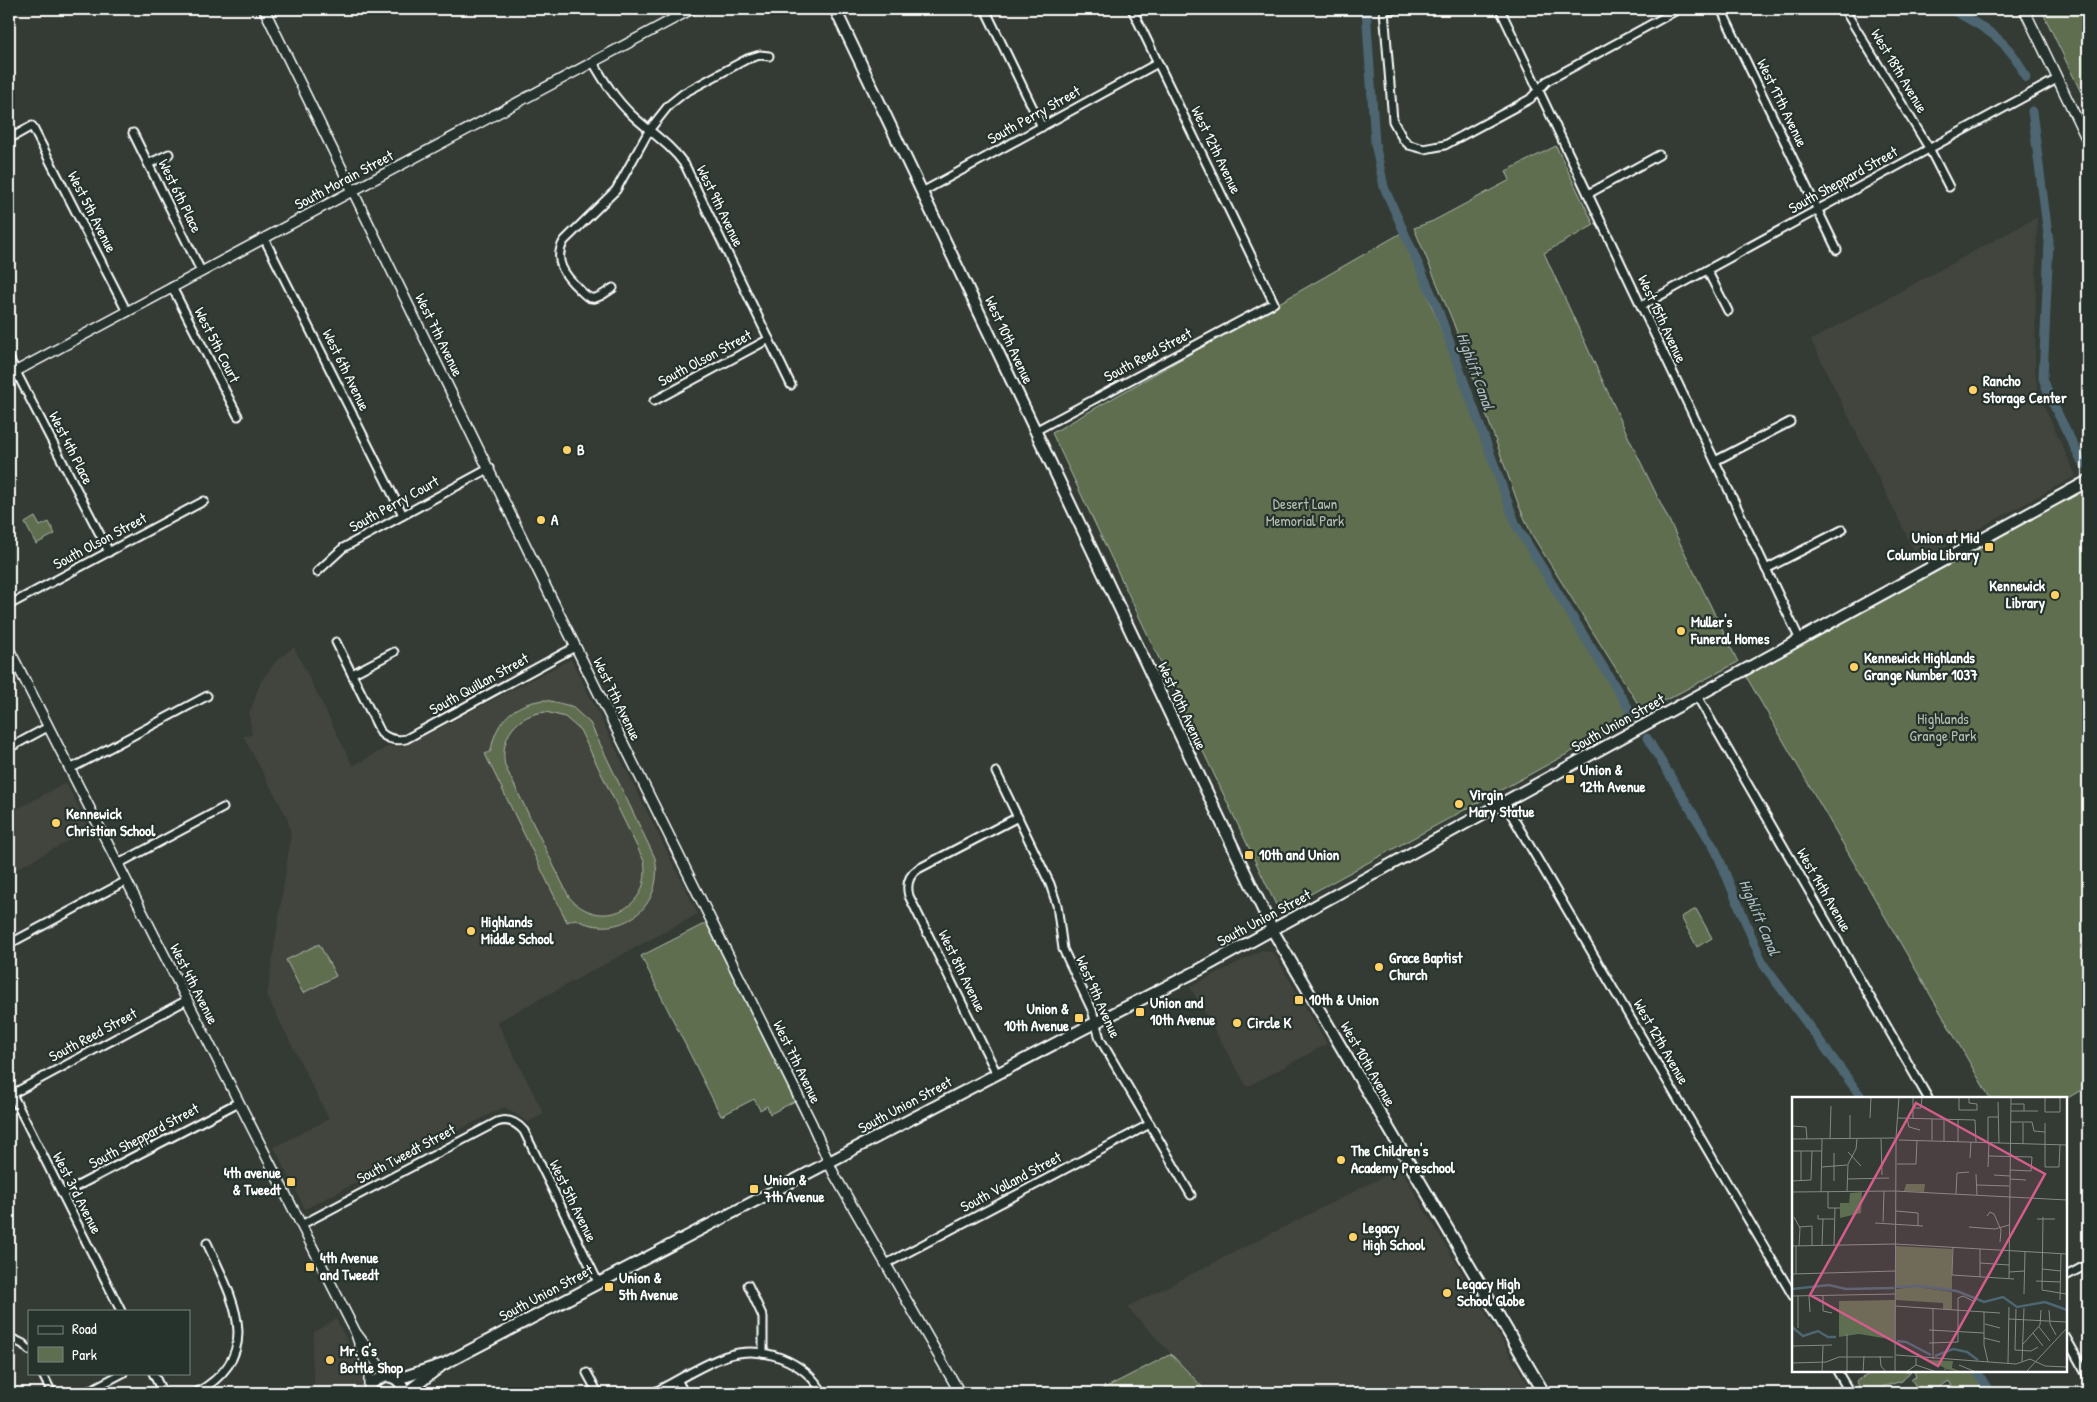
<svg xmlns="http://www.w3.org/2000/svg" width="2097" height="1402" font-family="'Patrick Hand',sans-serif">
	<rect width="100%" height="100%" fill="#333b34"/>
	<filter id="ink" filterUnits="userSpaceOnUse"><feTurbulence type="fractalNoise" baseFrequency=".02" numOctaves="2"/><feDisplacementMap in="SourceGraphic" scale="10" xChannelSelector="R" yChannelSelector="G"/><feConvolveMatrix kernelMatrix="1 2 1 2 8 2 1 2 1" color-interpolation-filters="sRGB"/></filter>
	<g filter="url(#ink)">
		<!-- built -->
		<g fill="#42453d">
			<polygon points="2037,217 2035,372 2039,395 2076,476 1919,561 1811,340"/>
			<polygon points="294,647 353,766 389,746 403,747 571,659 698,914 497,1022 544,1114 528,1122 504,1107 305,1209 274,1147 329,1119 267,996 291,835 287,817 243,736 252,735 249,714 261,681 278,659"/>
			<polygon points="66,783 90,829 9,873 9,813"/>
			<polygon points="1262,950 1274,953 1327,1044 1247,1087 1190,987"/>
			<polygon points="1400,1168 1533,1393 1208,1393 1127,1307"/>
			<polygon points="336,1319 364,1372 365,1381 360,1393 315,1393 312,1355 314,1332"/>
		</g>
		<!-- green -->
		<g fill="#5e6e50" stroke="#aeb6a8" fill-rule="evenodd">
			<polygon points="2041,9 2088,9 2088,107"/>
			<polygon points="1556,146 1594,225 1544,253 1628,436 1738,662 1643,712 1532,535 1519,506 1453,322 1414,228 1433,221 1510,180 1506,171"/>
			<polygon points="1403,232 1519,528 1635,717 1285,908 1276,905 1052,433"/>
			<polygon points="2083,484 2088,490 2088,1086 2066,1099 1990,1098 1743,671"/>
			<polygon points="35,517 40,526 49,522 55,534 36,544 25,523"/>
			<path d="M546,700L571,706L590,723L655,858C665,907 620,942 575,919L567,922L485,754L491,751C495,720 516,702 546,700ZM546,712L565,717L580,730L644,861C653,908 600,933 569,897L505,766C499,737 517,714 546,712Z"/>
			<polygon points="1696,909 1712,938 1697,947 1681,917"/>
			<polygon points="706,923 795,1101 770,1114 767,1106 760,1110 754,1099 721,1116 641,956"/>
			<polygon points="319,944 336,976 303,993 286,960"/>
			<polygon points="1171,1354 1208,1393 1095,1393"/>
			<polygon points="1875,1371 1911,1371 1902,1381 1882,1387 1881,1393 1863,1393 1856,1381"/>
			<polygon points="1914,1371 1973,1371 1982,1386 1968,1393 1956,1393 1949,1381 1930,1393 1925,1393 1924,1389 1917,1388 1911,1379 1916,1377"/>
		</g>
		<g fill="none" stroke-linecap="round" stroke-linejoin="round">
			<!-- canal -->
			<g stroke="#4e6672" stroke-width="9">
				<polyline points="1366,9 1375,143 1384,187 1436,304 1516,525 1634,717"/>
				<path d="M1950,9C1983,26 2012,42 2026,78"/>
				<polyline points="2032,111 2049,242 2043,378 2050,398 2083,464"/>
				<polyline points="1647,738 1716,851 1763,964 1862,1098"/>
				<polyline points="1977,1371 1990,1393"/>
			</g>
			<!-- minor casing -->
			<g stroke="#fff" stroke-width="11">
				<g id="minor">
					<polyline points="985,9 1042,127"/>
					<polyline points="1395,9 1384,10 1393,121 1403,139 1409,145 1424,149 1445,145 1530,99 1547,81 1679,9"/>
					<polyline points="1500,9 1800,640"/>
					<polyline points="1721,9 1837,250"/>
					<polyline points="1844,9 1929,148 1949,187"/>
					<path d="M593,62C604,81 615,99 632,115C650,132 670,144 685,165L791,385"/>
					<polyline points="133,133 201,271"/>
					<polyline points="9,139 32,126 127,312"/>
					<polyline points="148,164 169,154"/>
					<polyline points="922,192 1158,63"/>
					<polyline points="1588,194 1659,155"/>
					<polyline points="264,238 403,515"/>
					<polyline points="1707,270 1728,311"/>
					<polyline points="172,287 238,416"/>
					<path d="M613,288C608,291 601,297 595,298C589,300 583,293 579,289C564,275 553,260 564,241L616,190L650,129L669,105L684,93L747,59L760,55L769,56"/>
					<polyline points="1641,306 2057,79"/>
					<polyline points="9,358 109,552"/>
					<polyline points="654,401 769,339"/>
					<polyline points="1035,431 1274,303 1132,9"/>
					<polyline points="1715,461 1790,422"/>
					<polyline points="1766,569 1842,530"/>
					<polyline points="317,572 343,548 490,468"/>
					<polyline points="9,605 204,501"/>
					<path d="M336,642L381,733C389,740 397,741 406,739L575,647"/>
					<polyline points="352,674 394,652"/>
					<polyline points="1697,696 1928,1098"/>
					<polyline points="9,748 48,727"/>
					<polyline points="70,769 207,696"/>
					<polyline points="996,772 1050,884 1057,905 1063,949 1092,1010 1100,1039 1191,1195"/>
					<polyline points="1504,802 1793,1296"/>
					<polyline points="118,864 223,808"/>
					<polyline points="9,944 126,881"/>
					<path d="M997,1074L909,896C906,885 908,876 918,869L1018,817"/>
					<polyline points="9,1088 121,1311"/>
					<polyline points="12,1094 187,1000"/>
					<polyline points="62,1194 239,1102"/>
					<path d="M301,1225L497,1122C508,1118 517,1123 524,1131L598,1282"/>
					<polyline points="886,1264 1150,1124"/>
					<polyline points="2066,1276 2088,1264"/>
					<polyline points="748,1285 763,1317 763,1353"/>
					<polyline points="2066,1338 2088,1377"/>
					<polyline points="9,1342 15,1340 23,1344 29,1350"/>
					<polyline points="1837,1371 1850,1393"/>
					<polyline points="42,1373 52,1393"/>
					<polyline points="153,1373 163,1393"/>
					<polyline points="587,1373 598,1393"/>
					<polyline points="678,1381 684,1393"/>
					<polyline points="85,1393 123,1373"/>
					<path d="M196,1393C266,1354 233,1300 207,1243"/>
					<path d="M653,1393C677,1381 701,1365 726,1356C763,1344 804,1361 823,1393"/>
				</g>
			</g>
			<!-- tertiary casing -->
			<g stroke="#fff" stroke-width="12">
				<g id="tertiary">
					<polyline points="264,9 545,585 812,1124 834,1174 960,1393"/>
					<polyline points="2024,9 2088,142"/>
					<polyline points="9,375 692,9"/>
					<polyline points="9,649 355,1331 369,1373 369,1387"/>
					<path d="M356,1333C368,1347 375,1365 389,1376"/>
				</g>
			</g>
			<!-- secondary casing -->
			<g stroke="#fff" stroke-width="14">
				<g id="secondary">
					<polyline points="835,9 1273,931 1544,1393"/>
					<polyline points="393,1377 407,1376 444,1364 1081,1030 1199,970 2088,481"/>
					<path d="M368,1393L372,1383L384,1376C396,1376 402,1382 404,1393"/>
					<polyline points="406,1393 441,1366"/>
				</g>
			</g>
			<!-- minor -->
			<use href="#minor" stroke="#26332d" stroke-width="7"/>
			<!-- tertiary -->
			<use href="#tertiary" stroke="#26332d" stroke-width="9"/>
			<!-- secondary -->
			<use href="#secondary" stroke="#26332d" stroke-width="10"/>
		</g>
	</g>
	<!-- markers -->
	<g fill="#ffd166" stroke="#26332d" stroke-width="2">
		<circle cx="1973" cy="390" r="5"/>
		<circle cx="567" cy="450" r="5"/>
		<circle cx="541" cy="520" r="5"/>
		<rect x="1984" y="542" width="10" height="10" rx="2.5"/>
		<circle cx="2055" cy="595" r="5"/>
		<circle cx="1681" cy="631" r="5"/>
		<circle cx="1854" cy="667" r="5"/>
		<rect x="1565" y="774" width="10" height="10" rx="2.5"/>
		<circle cx="1459" cy="804" r="5"/>
		<circle cx="56" cy="823" r="5"/>
		<rect x="1244" y="850" width="10" height="10" rx="2.5"/>
		<circle cx="471" cy="931" r="5"/>
		<circle cx="1379" cy="967" r="5"/>
		<rect x="1294" y="995" width="10" height="10" rx="2.5"/>
		<rect x="1135" y="1007" width="10" height="10" rx="2.5"/>
		<rect x="1074" y="1013" width="10" height="10" rx="2.5"/>
		<circle cx="1237" cy="1023" r="5"/>
		<circle cx="1341" cy="1160" r="5"/>
		<rect x="286" y="1177" width="10" height="10" rx="2.5"/>
		<rect x="749" y="1184" width="10" height="10" rx="2.5"/>
		<circle cx="1353" cy="1237" r="5"/>
		<rect x="305" y="1262" width="10" height="10" rx="2.5"/>
		<rect x="604" y="1282" width="10" height="10" rx="2.5"/>
		<circle cx="1447" cy="1293" r="5"/>
		<circle cx="330" cy="1360" r="5"/>
	</g>
	<g text-anchor="middle" stroke-width="4.5" stroke-linejoin="round" paint-order="stroke">
		<!-- street labels -->
		<g font-size="15" fill="#fff" stroke="#26332d">
			<text transform="translate(1899 71) rotate(59)" y="5">West 18th Avenue</text>
			<text transform="translate(1782 103) rotate(64)" y="5">West 17th Avenue</text>
			<text transform="translate(1034 115) rotate(-29)" y="5">South Perry Street</text>
			<text transform="translate(1216 150) rotate(64)" y="5">West 12th Avenue</text>
			<text transform="translate(344 180) rotate(-28)" y="5">South Morain Street</text>
			<text transform="translate(1843 180) rotate(-29)" y="5">South Sheppard Street</text>
			<text transform="translate(180 196) rotate(64)" y="5">West 6th Place</text>
			<text transform="translate(720 206) rotate(64)" y="5">West 9th Avenue</text>
			<text transform="translate(92 212) rotate(63)" y="5">West 5th Avenue</text>
			<text transform="translate(1662 319) rotate(65)" y="5">West 15th Avenue</text>
			<text transform="translate(439 335) rotate(64)" y="5">West 7th Avenue</text>
			<text transform="translate(1009 340) rotate(65)" y="5">West 10th Avenue</text>
			<text transform="translate(217 345) rotate(63)" y="5">West 5th Court</text>
			<text transform="translate(1148 355) rotate(-28)" y="5">South Reed Street</text>
			<text transform="translate(705 358) rotate(-28)" y="5">South Olson Street</text>
			<text transform="translate(346 370) rotate(64)" y="5">West 6th Avenue</text>
			<text transform="translate(71 448) rotate(63)" y="5">West 4th Place</text>
			<text transform="translate(394 504) rotate(-29)" y="5">South Perry Court</text>
			<text transform="translate(100 541) rotate(-28)" y="5">South Olson Street</text>
			<text transform="translate(479 684) rotate(-29)" y="5">South Quillan Street</text>
			<text transform="translate(617 699) rotate(64)" y="5">West 7th Avenue</text>
			<text transform="translate(1182 706) rotate(65)" y="5">West 10th Avenue</text>
			<text transform="translate(1618 723) rotate(-29)" y="5">South Union Street</text>
			<text transform="translate(1824 890) rotate(60)" y="5">West 14th Avenue</text>
			<text transform="translate(1264 918) rotate(-28)" y="5">South Union Street</text>
			<text transform="translate(962 971) rotate(64)" y="5">West 8th Avenue</text>
			<text transform="translate(194 984) rotate(63)" y="5">West 4th Avenue</text>
			<text transform="translate(1098 997) rotate(66)" y="5">West 9th Avenue</text>
			<text transform="translate(93 1035) rotate(-28)" y="5">South Reed Street</text>
			<text transform="translate(1661 1042) rotate(60)" y="5">West 12th Avenue</text>
			<text transform="translate(797 1062) rotate(64)" y="5">West 7th Avenue</text>
			<text transform="translate(1368 1064) rotate(60)" y="5">West 10th Avenue</text>
			<text transform="translate(905 1105) rotate(-28)" y="5">South Union Street</text>
			<text transform="translate(144 1136) rotate(-28)" y="5">South Sheppard Street</text>
			<text transform="translate(406 1154) rotate(-28)" y="5">South Tweedt Street</text>
			<text transform="translate(1011 1182) rotate(-28)" y="5">South Volland Street</text>
			<text transform="translate(77 1193) rotate(63)" y="5">West 3rd Avenue</text>
			<text transform="translate(573 1201) rotate(64)" y="5">West 5th Avenue</text>
			<text transform="translate(546 1293) rotate(-28)" y="5">South Union Street</text>
		</g>
		<!-- poi labels -->
		<g font-size="15" font-weight="bold" fill="#fff" stroke="#26332d" text-anchor="start">
			<text x="1983" y="386">Rancho<tspan x="1983" dy="17">Storage Center</tspan></text>
			<text x="577" y="455">B</text>
			<text x="551" y="525">A</text>
			<text x="1979" y="543" text-anchor="end">Union at Mid<tspan x="1979" dy="17">Columbia Library</tspan></text>
			<text x="2045" y="591" text-anchor="end">Kennewick<tspan x="2045" dy="17">Library</tspan></text>
			<text x="1691" y="627">Muller's<tspan x="1691" dy="17">Funeral Homes</tspan></text>
			<text x="1864" y="663">Kennewick Highlands<tspan x="1864" dy="17">Grange Number 1037</tspan></text>
			<text x="1580" y="775">Union &amp;<tspan x="1580" dy="17">12th Avenue</tspan></text>
			<text x="1469" y="800">Virgin<tspan x="1469" dy="17">Mary Statue</tspan></text>
			<text x="66" y="819">Kennewick<tspan x="66" dy="17">Christian School</tspan></text>
			<text x="1259" y="860">10th and Union</text>
			<text x="481" y="927">Highlands<tspan x="481" dy="17">Middle School</tspan></text>
			<text x="1389" y="963">Grace Baptist<tspan x="1389" dy="17">Church</tspan></text>
			<text x="1309" y="1005">10th &amp; Union</text>
			<text x="1150" y="1008">Union and<tspan x="1150" dy="17">10th Avenue</tspan></text>
			<text x="1069" y="1014" text-anchor="end">Union &amp;<tspan x="1069" dy="17">10th Avenue</tspan></text>
			<text x="1247" y="1028">Circle K</text>
			<text x="1351" y="1156">The Children's<tspan x="1351" dy="17">Academy Preschool</tspan></text>
			<text x="281" y="1178" text-anchor="end">4th avenue<tspan x="281" dy="17">&amp; Tweedt</tspan></text>
			<text x="764" y="1185">Union &amp;<tspan x="764" dy="17">7th Avenue</tspan></text>
			<text x="1363" y="1233">Legacy<tspan x="1363" dy="17">High School</tspan></text>
			<text x="320" y="1263">4th Avenue<tspan x="320" dy="17">and Tweedt</tspan></text>
			<text x="619" y="1283">Union &amp;<tspan x="619" dy="17">5th Avenue</tspan></text>
			<text x="1457" y="1289">Legacy High<tspan x="1457" dy="17">School Globe</tspan></text>
			<text x="340" y="1356">Mr. G's<tspan x="340" dy="17">Bottle Shop</tspan></text>
		</g>
		<!-- park labels -->
		<g font-size="15" fill="#b7beb0" stroke="#26332d">
			<text x="1305" y="509">Desert Lawn<tspan x="1305" dy="17">Memorial Park</tspan></text>
			<text x="1943" y="724">Highlands<tspan x="1943" dy="17">Grange Park</tspan></text>
		</g>
		<!-- water labels -->
		<g font-size="16" font-style="italic" fill="#afbac0" stroke="#26332d">
			<text transform="translate(1476 371) rotate(70)" y="6">Highlift Canal</text>
			<text transform="translate(1760 917) rotate(67)" y="6">Highlift Canal</text>
		</g>
	</g>
	<!-- overview -->
	<g transform="translate(1792 1097)">
		<rect width="275" height="275" fill="#333b34"/>
		<path d="M114,87H133L132,95L112,94ZM70,95L69,116L48,121V106H57L58,96ZM104,149L160,152V194L125,190L160,195V212H151V206L104,203V192L121,190H104ZM103,203V243L67,237L47,240V204ZM134,263L161,264L160,271L170,275L154,272L151,275L153,271Z" fill="#5e6e50"/>
		<path fill="none" stroke="#4e6672" stroke-width="2.5" d="M0,128V144M104,190L128,189L165,194L192,205L211,200L225,210L253,205L275,213M0,192L37,188L54,192L102,191M0,230L11,239L26,234L36,240H44M105,244L114,245L139,258M143,259L161,252L175,255L186,263"/>
		<path fill="none" stroke="#858985" stroke-width="1" d="M167,0V13H185V7L177,6V0M253,0V15H268V0M206,5L207,46M219,7H232V14M121,11H129L130,0M219,14H246M58,18V42M78,21L79,0M106,21L183,23L184,45M115,21L117,30L128,33M121,21V0M219,25H240L242,34L253,35M253,26V70H267L268,48M0,29L14,30L15,42M104,40L107,0M0,42L103,41M38,42L39,9M89,42L90,78M107,43L275,48M140,43V22M152,44V23M166,44V23M196,45V20H206M231,47V26M0,54H30M56,55L69,69M197,59L240,60L239,74L218,73M178,61L179,45M105,67H124L125,43M30,70L55,68M196,70L197,45M184,77L185,98M202,78L218,79M55,82L97,81M218,82L234,83M0,84L19,83L20,54M9,84V54M42,84V56M185,88L217,89M0,95L103,94L275,103M29,95L30,42M36,95V111H48M55,95L56,67L64,52L65,42M164,97L165,76L177,75M104,114L126,116V129M26,118V122H42M195,119L198,115L202,117L209,133L208,145M2,120L8,131L7,149M251,120L250,193L274,197M245,122H263M91,125L92,94M83,126L131,129M7,130L20,129V149M177,130L203,132L217,128M30,148L31,122M42,148L43,111M0,149L103,147L275,157M161,150L160,178L222,182M188,166L217,168M250,172L269,174M217,175L233,174M0,177L103,174M4,177V149M188,180V152M217,181L219,0M244,184L269,185M232,197L233,155M31,198V214L40,216M0,199L103,197M17,199L18,215M268,203L269,157M103,209L208,216M224,212L223,253L239,254L246,250M257,213L258,227L264,238M192,215V248L196,265M217,222L275,225M193,227L208,231M247,230L258,244M6,231V199M137,233L192,236M241,236L251,249M192,241L208,245M137,246L166,245V201L171,199L181,204M231,247L248,228L249,213M0,249L40,248M104,258L224,267L238,262L253,269L275,270M88,259L89,269L94,275M141,262V212M230,265L232,211M0,266L34,265L47,260H101M216,266L217,210M124,268L145,275M167,268L184,275M30,275L31,249M55,275V237M71,275L72,259M103,275L104,43M114,275L124,268V261M234,275L275,231"/>
		<path fill="#d45d8c" fill-opacity="0.15" stroke="#d45d8c" stroke-width="2.5" d="M124,6L253,77L146,269L18,198Z"/>
		<rect width="275" height="275" fill="none" stroke="#fff" stroke-width="2.5"/>
	</g>
	<!-- margin -->
	<rect width="2097" height="1402" fill="none" stroke="#26332d" stroke-width="30"/>
	<rect x="15" y="15" width="2067" height="1372" fill="none" stroke="#fff" stroke-width="2" filter="url(#ink)"/>
	<!-- legend -->
	<rect x="28" y="1310" width="162" height="65" fill="#26332d" stroke="#7d8581"/>
	<rect x="38" y="1326" width="25" height="8" fill="#26332d" stroke="#7d8581"/>
	<text x="72" y="1334" font-size="15" fill="#ffffff">Road</text>
	<rect x="38" y="1347" width="25" height="15" fill="#5e6e50" stroke="#7d8581"/>
	<text x="72" y="1360" font-size="15" fill="#ffffff">Park</text>
</svg>
